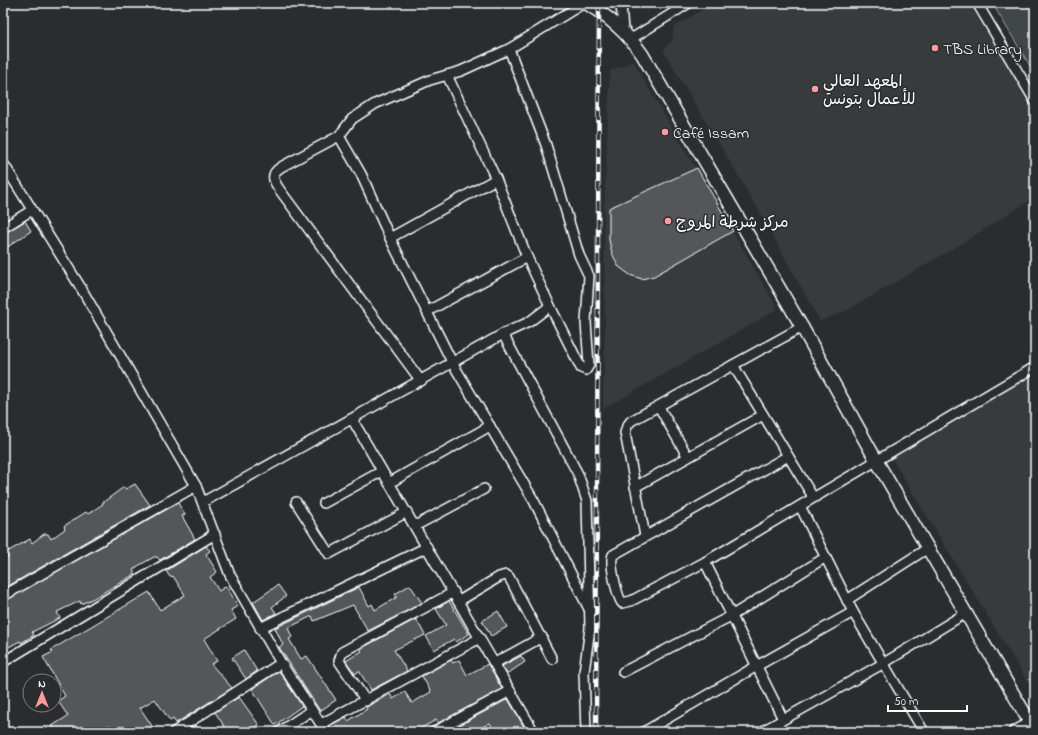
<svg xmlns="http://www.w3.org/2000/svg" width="1038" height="735" font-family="'Indie Flower','Playpen Sans Arabic',sans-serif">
	<rect width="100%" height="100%" fill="#2a2d2e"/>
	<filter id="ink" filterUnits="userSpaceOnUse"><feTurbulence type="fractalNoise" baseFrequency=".025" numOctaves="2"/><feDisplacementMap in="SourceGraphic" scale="8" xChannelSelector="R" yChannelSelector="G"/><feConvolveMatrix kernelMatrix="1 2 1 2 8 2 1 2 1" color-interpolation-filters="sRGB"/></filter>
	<g filter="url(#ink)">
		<!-- built -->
		<g fill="#373a3b">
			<polygon points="713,3 969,3 1035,111 1035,197 961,244 846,311 820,321 755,204 663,50 672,41 674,27"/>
			<polygon points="633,61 778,309 603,409 605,324 604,211 610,71"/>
			<polygon points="1035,370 1035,694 891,457"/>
		</g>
		<!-- green -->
		<polygon fill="#414445" stroke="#a0a2a2" points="992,3 1035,3 1035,74"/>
		<!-- building -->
		<g fill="#555758" stroke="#fff">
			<polygon points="697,168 733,231 654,276 642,279 630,275 618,266 612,253 609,240 609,208"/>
			<polygon points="25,221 31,231 3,250 3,234"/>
			<polygon points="135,484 150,505 3,589 3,560 8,557 5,553 30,539 32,543 44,534 48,534 51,539 65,529 64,526 86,512 88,514 103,504 102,503 124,487 126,489"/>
			<polygon points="178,503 185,515 182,516 195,539 160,560 157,557 154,557 138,566 133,570 135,574 94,598 81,604 80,601 57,612 60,618 32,632 34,635 21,643 20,641 3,650 3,602"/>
			<polygon points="206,546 210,551 206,554 217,572 210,577 219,591 226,586 238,606 231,610 236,619 204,639 217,661 211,664 232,688 176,723 173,719 170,721 155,699 140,708 156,732 115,732 110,725 99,732 56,732 52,726 68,716 58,701 65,696 43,657 53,652 51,650 149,592 160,610 185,595 173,576 170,577 166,571"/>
			<polygon points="278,585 286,596 272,607 276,613 263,620 253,602"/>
			<polygon points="410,585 422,603 368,631 353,605 314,621 312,616 288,628 292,637 289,639 301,659 307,656 336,700 320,711 279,647 283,645 275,628 359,587 369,606 372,604 375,610 397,597 395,594"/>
			<polygon points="449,601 469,634 456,642 454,639 434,650 426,636 446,625 436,609"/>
			<polygon points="498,611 507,627 491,636 482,621"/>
			<polygon points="416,619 425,635 394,650 407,671 371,690 359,671 355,674 346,661 362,651 360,649"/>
			<polygon points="244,650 257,671 246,679 232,658"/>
			<polygon points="521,656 525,662 507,674 502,666"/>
			<polygon points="451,660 453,663 459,660 467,675 488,664 502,689 438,723 436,720 414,732 332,731 329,726 346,717 348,721 367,709 366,707 390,694 393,699 405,692 412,703 431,692 422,676"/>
			<polygon points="279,671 302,706 275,725 252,689"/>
			<polygon points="239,697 259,725 248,732 228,732 215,712"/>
			<polygon points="508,699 527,732 495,732 490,723 473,732 447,732"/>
			<polygon points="195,725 200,732 185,732"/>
		</g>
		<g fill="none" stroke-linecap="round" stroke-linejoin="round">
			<!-- minor casing -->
			<g stroke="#fff" stroke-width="12">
				<g id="minor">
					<polyline points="621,3 623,31"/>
					<polyline points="977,3 1035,101"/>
					<polyline points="631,39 689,3"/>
					<polyline points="509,49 546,145 579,255 589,276 586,322 589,365 586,370 581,368 550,306"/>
					<polyline points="339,136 361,174 390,238 453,364 534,501 590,611"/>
					<polyline points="3,163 81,288 196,486 230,575 281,663 326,732"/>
					<polyline points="3,228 32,210"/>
					<polyline points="390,238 496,179"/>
					<polyline points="428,311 527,257"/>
					<polyline points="802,327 733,365 813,497"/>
					<polyline points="503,334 578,474 587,501 590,628 584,672 586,732"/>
					<path d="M421,381L279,189C273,180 270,174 281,167L339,136L352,119L375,104L430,80L461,71L509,49L584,3"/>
					<polyline points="659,407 688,457"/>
					<polyline points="352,419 534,732"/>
					<path d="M788,456L613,555C609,562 617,596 622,603L631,601L705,562L1035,367"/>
					<polyline points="389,483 490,426"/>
					<polyline points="635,487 763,415"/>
					<polyline points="203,502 503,334 529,322 550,306 527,257 496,179 447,75"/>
					<polyline points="296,502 329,554 407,512"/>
					<polyline points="324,503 382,471"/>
					<polyline points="800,506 853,612 924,732"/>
					<polyline points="415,526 484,489"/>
					<polyline points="645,536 625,433 627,426 631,421 733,365"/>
					<polyline points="705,562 783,719"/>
					<polyline points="3,596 196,486"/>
					<polyline points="847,600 928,548"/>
					<polyline points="459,601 499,577 506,575 509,577 552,659"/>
					<polyline points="260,628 427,547"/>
					<polyline points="3,662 215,534"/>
					<polyline points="495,663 542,637"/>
					<polyline points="623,672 731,616 826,557"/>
					<polyline points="366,701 339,661 342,652 454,592"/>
					<polyline points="321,724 480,638"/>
					<polyline points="174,732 281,663"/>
					<polyline points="279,732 312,710"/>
					<polyline points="434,732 510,691"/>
					<polyline points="644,732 755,667 853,612"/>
					<polyline points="761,732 884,663 966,613"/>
					<polyline points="1013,732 1030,722"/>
				</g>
			</g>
			<!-- tertiary casing -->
			<g stroke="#fff" stroke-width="15">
				<path id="tertiary" d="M586,3C608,16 627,33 642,54L802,327L876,460L1035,731"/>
			</g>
			<!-- minor -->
			<use href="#minor" stroke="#2a2d2e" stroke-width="9"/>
			<!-- tertiary -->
			<use href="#tertiary" stroke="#2a2d2e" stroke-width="12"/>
			<!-- rail casing -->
			<g stroke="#fff" stroke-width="4.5">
				<polyline id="rail" points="596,732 599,3"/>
			</g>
			<!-- rail -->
			<use href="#rail" stroke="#2a2d2e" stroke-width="3" stroke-dasharray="9" stroke-linecap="butt"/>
		</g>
	</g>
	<!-- markers -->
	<g fill="#ff9aa2" stroke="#2a2d2e" stroke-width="1.5">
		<circle cx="935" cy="48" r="4"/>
		<circle cx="815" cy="89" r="4"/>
		<circle cx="665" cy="132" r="4"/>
		<circle cx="668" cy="221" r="4"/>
	</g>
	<g text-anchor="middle" stroke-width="3" stroke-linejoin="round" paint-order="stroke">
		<!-- poi labels -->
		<g font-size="16" fill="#fff" stroke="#2a2d2e" text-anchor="start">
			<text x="943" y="54">TBS Library</text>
			<text x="823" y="86">المعهد العالي<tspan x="823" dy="18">للأعمال بتونس</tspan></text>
			<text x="673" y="138">Café Issam</text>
			<text x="676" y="227">مركز شرطة المروج</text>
		</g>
	</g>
	<!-- margin -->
	<rect width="1038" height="735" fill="none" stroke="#2a2d2e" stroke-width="16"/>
	<rect x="8" y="8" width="1022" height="719" fill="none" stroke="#fff" stroke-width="1.5" filter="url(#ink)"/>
	<!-- north arrow -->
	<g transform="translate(42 693)"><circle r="19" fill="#2a2d2e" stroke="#7f8182"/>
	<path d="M0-3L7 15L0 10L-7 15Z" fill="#ff9aa2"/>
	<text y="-6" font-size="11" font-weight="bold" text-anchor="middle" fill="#ffffff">N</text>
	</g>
	<!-- scale -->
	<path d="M888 705v6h79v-6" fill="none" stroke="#ffffff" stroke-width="2"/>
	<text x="894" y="705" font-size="12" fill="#ffffff" stroke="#2a2d2e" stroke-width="3" paint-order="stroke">50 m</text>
</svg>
